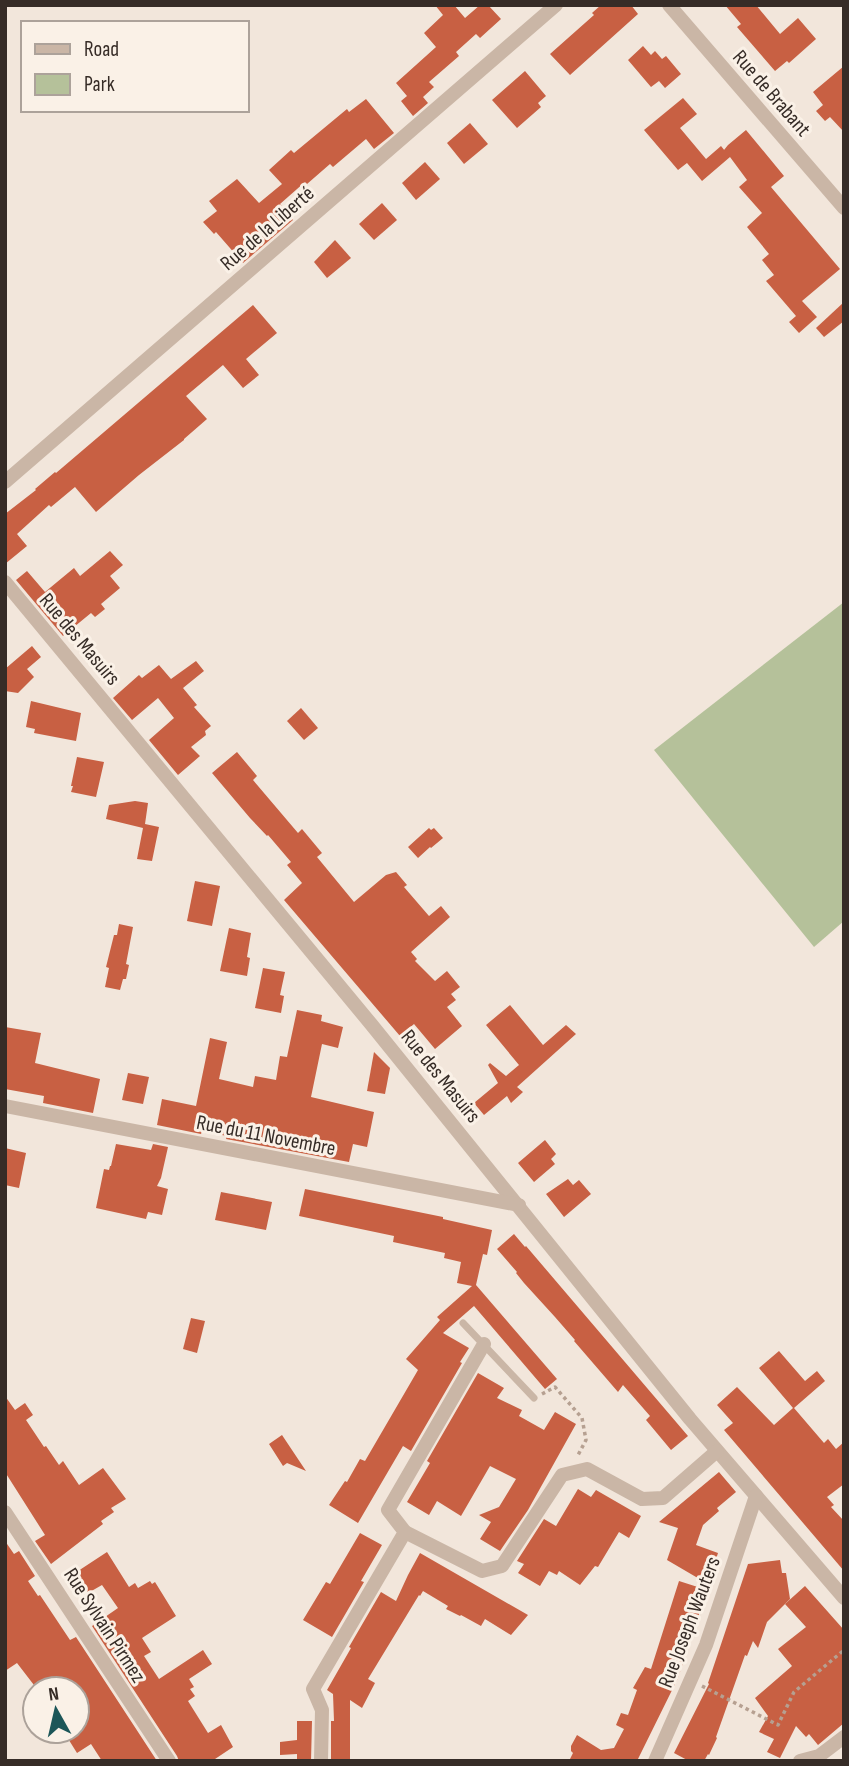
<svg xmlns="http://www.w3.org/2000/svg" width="849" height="1766" font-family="'Sofia Sans Condensed',sans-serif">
	<rect width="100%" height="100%" fill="#f2e6db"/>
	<!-- green -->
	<polygon fill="#b5c19a" points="844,602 844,921 814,947 654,750"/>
	<!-- building -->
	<g fill="#c86043">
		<polygon points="435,5 454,5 465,18 480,5 488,5 501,19 480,38 476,34 456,52 459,56 429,82 434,87 423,97 428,103 413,116 401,101 407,96 396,83 436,47 424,33 443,15"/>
		<polygon points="601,5 631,5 638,14 570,75 550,54 594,15 592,13"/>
		<polygon points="725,5 756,5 780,34 798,18 816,39 789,63 787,61 775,71 737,27 741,24"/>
		<polygon points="643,46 651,55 655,51 662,59 666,56 681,74 665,88 659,81 651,87 628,60"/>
		<polygon points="844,66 844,132 830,117 825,121 816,111 823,105 813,92"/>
		<polygon points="525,71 546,96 538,103 541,107 517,128 492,100"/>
		<polygon points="683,98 697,114 680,128 706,159 721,146 725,151 724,150 728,145 746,130 784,176 771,187 840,269 802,301 817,317 799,333 789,322 796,316 766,281 774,275 762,260 769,254 747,227 762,213 739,187 747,180 730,157 702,181 687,163 678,170 644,130"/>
		<polygon points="366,99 394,133 374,149 366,139 333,167 330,164 307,184 305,182 280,204 293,220 243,263 216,232 214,234 203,222 217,211 209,201 237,179 259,203 282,184 269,170 291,150 294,153 347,109 349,112"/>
		<polygon points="470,123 488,144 464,164 447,143"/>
		<polygon points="425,162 440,179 416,200 402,183"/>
		<polygon points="382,203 397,220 374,240 359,224"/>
		<polygon points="335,240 351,258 327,278 314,262"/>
		<polygon points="844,302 844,321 824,337 816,328"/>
		<polygon points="253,305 277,333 246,359 259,375 243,388 223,365 186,396 207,419 184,439 184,440 139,475 96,512 75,487 51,507 49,505 17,534 27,546 5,564 5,514 36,490 35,489 55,472 56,473"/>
		<polygon points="110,551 123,565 110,576 120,588 101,604 105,609 95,617 91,613 63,636 16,580 27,571 45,592 74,568 80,576"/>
		<polygon points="32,646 41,657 27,669 34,677 18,693 5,691 5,669"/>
		<polygon points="196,661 204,671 183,688 197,705 194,707 211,726 205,731 206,735 191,747 200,756 178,775 149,740 174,718 158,698 132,720 113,698 139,675 142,678 159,665 171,679"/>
		<polygon points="31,701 81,713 76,741 34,733 35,729 26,727"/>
		<polygon points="301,708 318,728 304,740 287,721"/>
		<polygon points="237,752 257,776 253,780 298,833 302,829 322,853 317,857 354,902 386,875 396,872 407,885 404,887 429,916 441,906 450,917 411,952 417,959 415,961 435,981 447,971 460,987 451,994 456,1000 447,1007 462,1026 435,1049 414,1024 400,1036 284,900 302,883 287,865 291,862 268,835 267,836 250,818 212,773"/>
		<polygon points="77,757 104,762 96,797 71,792 73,786 71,786"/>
		<polygon points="135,801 148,803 145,824 159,827 152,861 137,859 143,828 106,819 109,805"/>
		<polygon points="429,828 431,830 434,828 443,838 431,848 430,847 418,858 408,847"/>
		<polygon points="195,881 220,886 212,926 187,921"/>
		<polygon points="119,924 133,927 126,964 129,965 126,979 123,979 120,990 105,987 109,968 106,967 114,935 117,935"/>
		<polygon points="229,928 251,933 247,957 250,958 247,976 220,971"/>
		<polygon points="263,968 285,972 280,995 284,996 281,1013 255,1008"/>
		<polygon points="510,1005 543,1045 566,1025 576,1034 517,1087 523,1092 511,1103 507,1096 484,1115 474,1103 498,1083 488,1065 490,1063 506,1076 519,1065 486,1025"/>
		<polygon points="297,1010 322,1015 321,1021 343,1027 338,1048 322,1044 311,1097 374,1112 367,1147 353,1144 349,1162 226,1139 227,1136 202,1131 201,1134 157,1125 162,1099 196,1106 210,1038 227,1042 219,1079 253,1087 255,1076 276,1080 280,1056 287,1057"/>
		<polygon points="5,1027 41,1033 35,1063 100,1079 93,1113 43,1103 44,1096 5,1089"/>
		<polygon points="374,1052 390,1068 385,1094 367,1091"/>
		<polygon points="128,1073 149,1077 143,1104 122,1100"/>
		<polygon points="545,1140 556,1154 551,1159 555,1164 534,1182 518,1163"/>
		<polygon points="116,1144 151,1150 153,1144 168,1147 161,1178 157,1186 168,1189 162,1215 148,1212 146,1219 96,1208 104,1169 109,1170 110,1166 111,1166"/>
		<polygon points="5,1148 26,1153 19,1188 5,1185"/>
		<polygon points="568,1179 573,1185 579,1180 591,1194 564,1217 546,1194"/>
		<polygon points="305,1189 443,1217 443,1219 492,1230 487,1255 483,1254 476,1285 557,1379 545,1389 474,1306 443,1333 469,1348 460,1362 462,1363 411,1451 403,1446 358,1523 329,1505 345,1481 347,1482 360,1459 365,1461 418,1370 406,1359 440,1320 437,1317 472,1286 457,1283 461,1262 444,1258 445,1253 393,1242 394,1236 299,1216"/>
		<polygon points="221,1192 272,1202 266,1230 215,1220"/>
		<polygon points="514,1234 525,1247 526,1246 688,1436 671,1450 646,1420 650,1416 623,1385 618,1392 574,1341 575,1340 555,1317 524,1283 516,1273 517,1272 497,1249"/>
		<polygon points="191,1318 205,1321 197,1353 183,1349"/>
		<polygon points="779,1351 805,1381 817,1371 825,1381 794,1408 824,1443 828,1439 836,1449 844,1442 844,1484 827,1497 834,1505 831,1507 844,1521 844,1571 724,1430 733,1423 717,1405 737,1387 774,1425 793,1408 759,1368"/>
		<polygon points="478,1373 504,1388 497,1398 522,1410 519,1416 544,1430 555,1412 576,1424 528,1510 500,1551 480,1539 491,1522 479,1515 499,1507 516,1479 490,1466 461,1516 437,1501 429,1515 407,1502 430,1463 427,1461"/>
		<polygon points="5,1396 15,1410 25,1403 33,1415 26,1420 44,1447 46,1446 59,1465 63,1461 79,1485 103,1468 126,1499 111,1508 114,1512 101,1521 103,1524 51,1564 35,1541 45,1535 5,1472"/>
		<polygon points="282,1435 306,1471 287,1463 283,1466 269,1444"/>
		<polygon points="719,1472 736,1492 717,1508 719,1511 703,1525 696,1545 718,1553 708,1584 667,1560 678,1528 659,1522"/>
		<polygon points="578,1489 591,1497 596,1490 641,1516 629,1538 619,1532 598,1567 595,1566 580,1585 559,1571 557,1575 549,1571 540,1586 518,1573 524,1564 517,1561 544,1519 556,1526"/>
		<polygon points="360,1533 382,1545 361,1581 364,1582 332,1637 303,1620 326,1582 330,1584"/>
		<polygon points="5,1541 14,1554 19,1551 35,1576 28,1581 38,1596 40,1595 70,1640 76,1637 157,1761 102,1761 91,1744 77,1753 67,1737 77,1731 77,1689 48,1689 45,1684 37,1689 17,1663 5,1671"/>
		<polygon points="107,1552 129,1587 135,1583 138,1588 150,1581 152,1584 155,1582 176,1616 142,1638 151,1652 144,1656 159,1679 203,1650 212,1664 189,1679 194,1687 190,1689 195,1696 188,1701 208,1733 221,1725 233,1747 212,1761 179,1761 177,1756 92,1626 118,1608 102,1585 88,1593 75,1573"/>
		<polygon points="420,1553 528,1615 511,1635 485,1619 481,1626 461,1615 460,1616 446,1609 448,1606 423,1591 420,1596 419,1595 368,1679 375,1683 362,1708 350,1700 350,1761 331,1761 331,1721 334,1721 333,1694 327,1690 351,1648 349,1647 381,1592 396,1601 408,1575"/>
		<polygon points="780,1560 782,1573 786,1573 790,1599 767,1622 758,1648 753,1641 747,1656 745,1655 716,1737 717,1738 709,1755 708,1754 704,1761 689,1761 674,1753 709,1684 708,1683 748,1564"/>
		<polygon points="679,1581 707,1590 678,1678 637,1761 569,1761 573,1753 571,1751 571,1746 577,1735 601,1750 614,1748 624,1729 616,1725 621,1713 628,1715 637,1690 633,1688 645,1667 651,1669"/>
		<polygon points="805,1586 844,1630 844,1723 818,1745 809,1734 806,1737 796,1726 780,1758 767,1752 774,1739 759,1732 768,1716 755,1698 792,1666 778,1649 806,1627 785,1604"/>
		<polygon points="297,1721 312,1721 311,1761 297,1761 297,1754 280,1755 280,1742 297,1740"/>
	</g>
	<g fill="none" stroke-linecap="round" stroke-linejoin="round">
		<!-- path -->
		<g stroke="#b6a091" stroke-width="3.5" stroke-dasharray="3.5 3.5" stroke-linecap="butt">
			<polyline points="542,1394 555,1387 582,1418 586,1440 577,1457"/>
			<polyline points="702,1686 778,1725 794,1692 844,1650"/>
		</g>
		<!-- lane -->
		<polyline stroke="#cab6a6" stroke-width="7" points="463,1323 534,1398"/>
		<!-- street -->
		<g stroke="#cab6a6" stroke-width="14">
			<polyline points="669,5 844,208"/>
			<polyline points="5,482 556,5"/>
			<polyline points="5,582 371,1024 690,1419 844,1598"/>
			<polyline points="5,1106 519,1205"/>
			<polyline points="5,1512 169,1761"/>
			<polyline points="405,1532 482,1571 502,1566 562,1475 587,1469 642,1499 663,1498 717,1451"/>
			<polyline points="321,1761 322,1710 313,1689 405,1532 388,1510 484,1344"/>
			<polyline points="655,1761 706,1645 756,1496"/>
			<polyline points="800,1761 819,1756 844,1737"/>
		</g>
	</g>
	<g text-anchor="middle" stroke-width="6" stroke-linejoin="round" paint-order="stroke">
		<!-- street labels -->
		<g font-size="21" fill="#362c27" stroke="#faf1e7">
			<text transform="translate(772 93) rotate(49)" y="7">Rue de Brabant</text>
			<text transform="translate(267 228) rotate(-41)" y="7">Rue de la Liberté</text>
			<text transform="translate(80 639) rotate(50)" y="7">Rue des Masuirs</text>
			<text transform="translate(441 1076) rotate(51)" y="7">Rue des Masuirs</text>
			<text transform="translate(266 1135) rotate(11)" y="7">Rue du 11 Novembre</text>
			<text transform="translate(689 1622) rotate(-69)" y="7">Rue Joseph Wauters</text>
			<text transform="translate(105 1625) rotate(57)" y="7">Rue Sylvain Pirmez</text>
		</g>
	</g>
	<!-- border -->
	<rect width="849" height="1766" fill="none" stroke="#362c27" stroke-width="14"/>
	<!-- legend -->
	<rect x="21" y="21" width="228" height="91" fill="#faf1e7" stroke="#aca29a" stroke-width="2"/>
	<rect x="35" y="44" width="35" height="10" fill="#cab6a6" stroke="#aca29a" stroke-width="2"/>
	<text x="84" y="56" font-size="21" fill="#362c27">Road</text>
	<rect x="35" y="74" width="35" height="21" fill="#b5c19a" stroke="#aca29a" stroke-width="2"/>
	<text x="84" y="91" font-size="21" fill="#362c27">Park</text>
	<!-- north arrow -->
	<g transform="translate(56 1710) rotate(352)"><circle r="33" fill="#faf1e7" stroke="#aca29a" stroke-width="2"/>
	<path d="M0-5L12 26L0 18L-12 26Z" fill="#1c5658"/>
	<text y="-10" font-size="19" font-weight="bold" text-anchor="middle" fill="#362c27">N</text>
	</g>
</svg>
